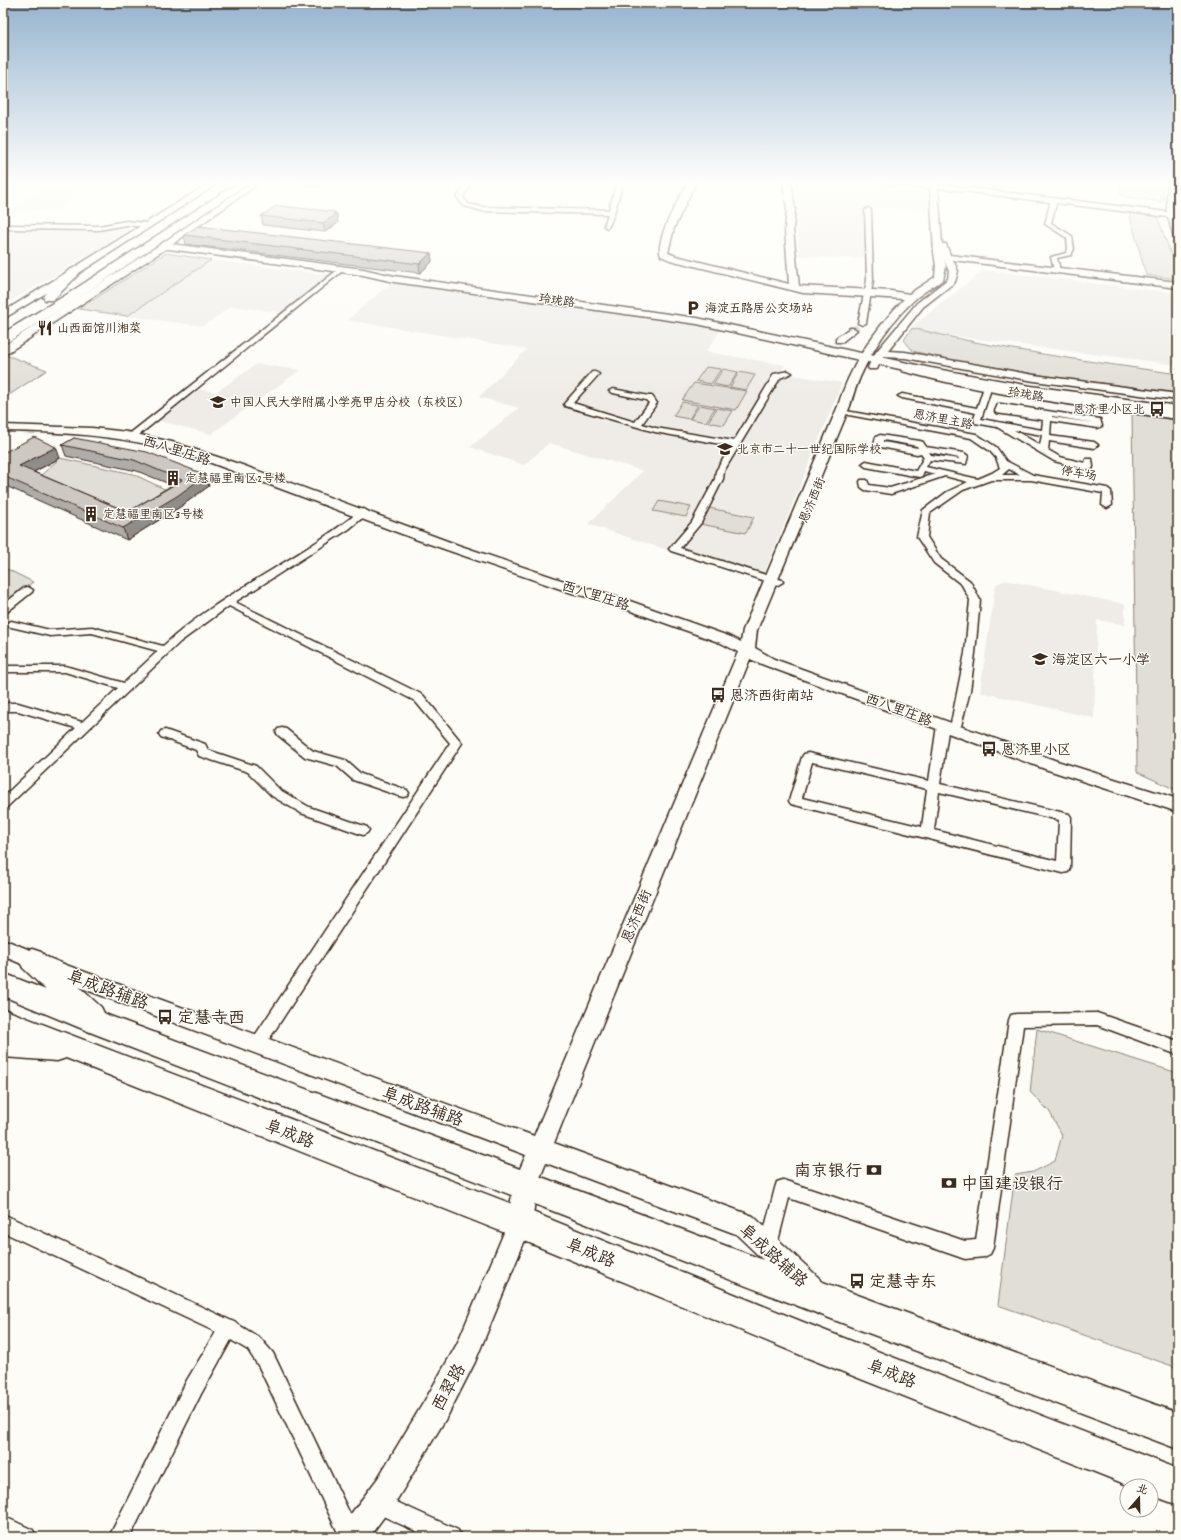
<svg xmlns="http://www.w3.org/2000/svg" width="1181" height="1540" font-family="Dekko,'LXGW WenKai TC',sans-serif">
	<rect width="100%" height="100%" fill="#fdfcf7"/>
	<filter id="ink" filterUnits="userSpaceOnUse"><feTurbulence type="fractalNoise" baseFrequency=".025" numOctaves="2"/><feDisplacementMap in="SourceGraphic" scale="8" xChannelSelector="R" yChannelSelector="G"/><feConvolveMatrix kernelMatrix="1 2 1 2 8 2 1 2 1" color-interpolation-filters="sRGB"/></filter>
	<g filter="url(#ink)">
		<!-- built -->
		<g fill="#efece7">
			<polygon points="796,182 835,182 925,187 928,210 863,207 864,259 799,256"/>
			<polygon points="40,187 81,187 59,210 10,211"/>
			<polygon points="3,228 132,229 3,306"/>
			<polygon points="211,260 332,275 285,313 232,306 203,326 127,316"/>
			<polygon points="984,270 1178,293 1178,365 923,332 913,326"/>
			<polygon points="391,283 560,305 721,329 706,352 785,365 781,373 842,383 761,581 588,524 643,471 549,443 524,465 470,447 519,408 479,397 527,349 347,320"/>
			<polygon points="257,364 300,370 211,434 159,421 197,389 216,392"/>
			<polygon points="1003,581 1009,581 1125,604 1125,625 1097,620 1094,718 980,692 995,588 997,584"/>
		</g>
		<!-- green -->
		<g fill="#e1ded7" stroke="#8e847a">
			<polygon points="1120,182 1167,182 1169,191 1162,202 1121,196"/>
			<polygon points="1129,212 1157,216 1178,273 1178,279 1146,275"/>
			<polygon points="166,253 211,260 127,316 79,309"/>
			<path d="M912,328C1000,350 1089,361 1178,374V393L1041,375L942,358L913,351L904,340Z"/>
			<polygon points="6,355 47,370 3,399 3,357"/>
			<polygon points="706,367 721,369 711,384 696,381"/>
			<polygon points="723,369 738,372 728,387 713,384"/>
			<polygon points="739,372 755,375 746,390 730,387"/>
			<polygon points="694,383 747,391 736,410 682,400"/>
			<polygon points="682,402 698,405 689,419 673,416"/>
			<polygon points="700,405 715,408 706,422 690,419"/>
			<polygon points="717,408 733,411 724,425 708,422"/>
			<polygon points="1132,414 1178,419 1178,791 1137,772"/>
			<polygon points="60,458 133,474 173,493 133,515 40,476"/>
			<polygon points="659,501 691,507 686,517 653,511"/>
			<polygon points="709,508 754,517 746,533 700,524"/>
			<polygon points="3,567 33,582 3,605"/>
			<polygon points="1037,1029 1178,1073 1178,1368 998,1305 1015,1175 1033,1172 1055,1161 1062,1135 1049,1111 1030,1092"/>
		</g>
		<g fill="none" stroke-linecap="round" stroke-linejoin="round">
			<!-- street-tunnel -->
			<polyline stroke="#d6d2cc" stroke-width="6" stroke-dasharray="6 3" stroke-linecap="butt" points="853,330 862,323"/>
			<!-- street casing -->
			<g stroke="#3b2a1e" stroke-width="3">
				<g id="street">
					<path d="M466,182H472L463,197L468,204L483,207L609,210L617,182H623C620,191 613,224 607,228L604,226L608,214L483,211L464,206L457,197Z"/>
					<polygon points="1054,198 1057,200 1051,223 1072,236 1074,249 1071,255 1057,258 1060,270 1057,272 1054,270 1051,257 1066,253 1068,249 1067,238 1045,224 1051,200"/>
					<polygon points="868,208 871,210 873,280 866,323 862,325 858,323 867,280 865,210"/>
					<polygon points="126,221 146,223 149,225 146,227 126,225 99,230 3,229 3,225 99,226"/>
					<polygon points="340,268 345,269 134,439 128,439 127,437 128,435"/>
					<polygon points="850,328 853,328 857,330 842,342 836,342 836,338"/>
					<polygon points="788,371 792,373 780,378 724,471 723,479 701,523 680,548 782,580 783,582 778,585 671,551 669,549 692,522 715,479 716,471 731,446 655,432 565,406 564,404 592,372 595,372 599,374 573,403 635,422 649,403 646,400 613,393 609,391 613,389 649,396 652,396 657,403 642,424 656,428 734,441 774,374"/>
					<path d="M983,390H989L990,392L981,419L1042,430L1043,420L996,413L995,411L998,404H1001L1100,419L1102,426L1098,428L1051,421L1050,436L1094,442L1098,445L1094,448L1049,441L1048,450L1060,457L1085,463L1086,459H1092L1093,467L1092,469L1089,470L1054,461L997,427L975,423L974,418L976,413L902,398L898,396L902,394L977,408ZM1052,416L1093,423L1052,417ZM1014,430L1042,435L1040,445Z"/>
					<path d="M846,411L976,434L996,447L1006,461L1033,475L1107,488L1111,491L1112,505L1107,508L1102,505L1103,493L1031,480H991L963,490L930,513L927,537L941,559L970,581L980,600L975,653L970,691L961,726H953L951,723L965,653L970,600L962,585L934,563L917,537L923,510L947,492L968,482L945,476L891,494L865,490L861,487L860,482L861,480H867L869,485L890,488L935,474L924,471L922,476L919,477L866,467L862,464L866,461L916,471L924,457L921,453L917,454L875,446L874,444L876,437L880,435L920,441L923,442L926,447L964,453L968,456L966,464L930,460L926,467L978,479L992,473L1000,468L996,458L990,451L971,438L849,415L845,413ZM883,440L917,446L918,448L883,442ZM929,452L959,458V459L931,455ZM1009,469L1020,475H1002Z"/>
					<path d="M364,509L369,512L367,514L349,529L235,602L423,695L462,743L262,1050L257,1052L252,1050L249,1045L252,1040L450,743L415,701L229,606L180,642L7,807L3,809V797L76,728L18,711H3V703H18L82,722L118,688L65,672H3V666H65L124,683L158,651L92,633L50,636L7,626L6,624L11,621L50,630L92,627L163,646C221,592 300,560 361,510Z"/>
					<polygon points="28,587 33,590 32,592 7,612 3,613 3,605 24,588"/>
					<path d="M943,721L947,722L949,725L940,784L1069,814L1071,817L1070,868L1068,872L1063,873L795,805L791,804L789,801L802,757L804,754L808,753L929,781L937,725L939,722ZM812,762L927,789L922,827L802,798ZM939,792L1059,820L1057,861L934,830Z"/>
					<polygon points="282,728 286,729 313,751 345,760 361,774 407,790 409,793 407,796 403,797 399,796 353,780 337,766 305,757 278,735 276,732 278,729"/>
					<polygon points="165,730 205,744 208,750 256,766 280,790 309,807 367,827 369,830 367,833 363,835 301,813 272,796 248,772 199,756 196,750 161,737 159,734 161,731"/>
					<polygon points="1097,1013 1178,1041 1178,1055 1097,1025 1023,1026 993,1248 990,1254 984,1257 965,1259 789,1198 778,1241 772,1244 766,1241 763,1235 775,1188 777,1182 783,1180 965,1241 976,1240 1009,1020 1011,1015 1016,1014"/>
					<polygon points="3,1214 234,1322 260,1338 273,1353 361,1537 340,1537 259,1367 248,1350 231,1340 201,1394 130,1537 109,1537 187,1380 216,1332 3,1232"/>
					<polygon points="377,1493 458,1530 461,1537 428,1537 370,1510 367,1503 370,1496"/>
					<polygon points="3,1516 33,1530 36,1537 3,1537"/>
				</g>
			</g>
			<!-- secondary casing -->
			<g stroke="#3b2a1e" stroke-width="3">
				<g id="secondary">
					<polygon points="211,182 220,182 76,275 3,319 3,312"/>
					<polygon points="252,182 261,182 167,248 7,353 3,354 3,346 161,244"/>
					<path d="M688,182H696L674,228L668,253L676,256L789,284L785,230L787,209L783,182H791L795,209L793,230L799,286L891,291L909,294L935,277L936,266L934,252L930,188L885,184L881,182L930,183V182H938V184L1167,212C1166,201 1169,193 1168,182H1176C1177,193 1174,202 1176,213L1178,214V218H1177L1178,241L1174,238L1168,217L938,188L942,244H946L950,255L1178,282V288L953,260L958,271L955,282L923,307L888,351L905,352L1034,375L1178,394V400L1034,381L905,358L883,357L877,369H869L868,367L876,352L917,303L948,279L949,271L944,260L946,266L943,280C933,287 922,292 913,301C884,328 860,368 850,406L757,630L755,648L774,659L1057,761L1178,799V812L1045,769L764,665L750,659L554,1143L753,1216L819,1278L823,1287L819,1296L810,1300L801,1296L736,1234L546,1163L537,1185L532,1223L475,1362L448,1415L398,1498L369,1537H336L341,1527L378,1478L428,1395L457,1344L508,1223L513,1185L526,1155L52,977L3,956V939L66,965L534,1136L738,652L721,643L603,601L572,593L418,540L187,454C124,436 68,432 3,431V425L92,428L127,432L172,442L242,465L458,545L582,587L613,595L731,637L741,642L743,630L838,406C850,366 875,329 904,299L803,293L670,260L661,256C654,240 680,197 688,182Z"/>
					<path d="M906,366L941,375L1007,389L1178,413V419C1085,407 993,396 902,371L901,369Z"/>
				</g>
			</g>
			<!-- primary casing -->
			<g stroke="#3b2a1e" stroke-width="3">
				<polygon id="primary" points="164,243 363,269 394,276 697,318 931,368 1031,386 1178,406 1178,414 1031,394 931,376 697,324 394,282 363,275 161,248 159,246"/>
			</g>
			<!-- highway casing -->
			<g stroke="#3b2a1e" stroke-width="3">
				<g id="highway">
					<polygon points="239,182 250,182 74,301 8,342 3,343 3,333 66,295"/>
					<polygon points="73,269 77,270 79,273 77,276 53,300 45,300 43,297 45,294 69,270"/>
					<polygon points="32,949 41,952 101,1007 104,1013 110,1016 855,1294 1178,1413 1178,1449 855,1328 90,1032 3,996 3,973 46,990 23,968 19,960 23,952"/>
					<polygon points="3,1009 520,1207 803,1322 1178,1469 1178,1505 1151,1495 1151,1486 1130,1486 803,1356 520,1239 66,1058 57,1061 3,1057"/>
				</g>
			</g>
			<!-- street -->
			<use href="#street" fill="#fdfcf7" fill-rule="evenodd"/>
			<!-- secondary -->
			<use href="#secondary" fill="#fdfcf7" fill-rule="evenodd"/>
			<!-- primary -->
			<use href="#primary" fill="#fdfcf7" fill-rule="evenodd"/>
			<!-- highway -->
			<use href="#highway" fill="#fdfcf7" fill-rule="evenodd"/>
			<!-- rail -->
			<g stroke="#3b2a1e" stroke-width="1.5">
				<polyline points="268,182 270,182"/>
				<polyline points="279,182 319,187"/>
			</g>
		</g>
		<!-- wall -->
		<g fill="#b0aca7" stroke="#3b2a1e">
			<polygon points="335,212 338,223 325,232 263,225 261,216"/>
			<polygon points="184,235 431,253 432,262 420,273 186,244"/>
			<polygon points="74,438 209,486 180,507 127,540 6,486 3,488 3,453 60,458 34,472 128,512 172,485 137,471 66,456 62,445"/>
		</g>
		<!-- shaded-wall -->
		<g fill="#908c88" stroke="#3b2a1e">
			<polygon points="335,212 335,215 337,214 338,223 325,232 323,223"/>
			<polygon points="431,253 432,262 420,273 419,264"/>
			<polygon points="56,447 60,458 24,477 19,466"/>
			<polygon points="206,475 209,486 180,507 127,540 123,528"/>
			<polygon points="3,478 6,486 3,488"/>
		</g>
		<!-- building -->
		<g fill="#cdc8c2" stroke="#3b2a1e">
			<polygon points="276,206 280,206 335,212 333,214 337,214 323,223 261,216"/>
			<polygon points="198,226 431,253 419,264 184,235"/>
			<polygon points="34,437 56,447 19,466 128,512 182,480 134,460 62,445 74,438 147,452 206,475 177,496 123,528 3,476 3,453"/>
		</g>
	</g>
	<!-- sky -->
	<linearGradient id="sky" x2="0" y2="1"><stop stop-color="#96b4d0"/><stop offset="0.46" stop-color="#fefefb"/><stop offset="1" stop-color="#fefefb" stop-opacity="0"/></linearGradient>
	<rect width="1181" height="397" fill="url(#sky)"/>
	<!-- icons -->
	<defs>
		<g id="parking-bare" transform="scale(1.2)"><path d="M-3.5-5.5H1a3.5 3.5 0 0 1 0 7H-1V5.5H-3.5ZM-1-3.4V-.6H.8a1.4 1.4 0 0 0 0-2.8Z" fill="#3b2a1e" stroke="#fdfcf7" stroke-width="2.5" paint-order="stroke"/></g>
		<g id="restaurant-bare" transform="scale(1.2)"><path d="M-5-6h1v4h1v-4h1v4h1v-4h1v5L-1.5 .5V6h-2V.5L-5-1ZM5-6V6H3V1.5H1.5Q1.5-4 5-6Z" fill="#3b2a1e" stroke="#fdfcf7" stroke-width="2.5" paint-order="stroke"/></g>
		<g id="school-bare" transform="scale(1.2)"><path d="M0-5L7-2L0 1L-7-2ZM-4 1L0 2.5L4 1V4Q0 6-4 4Z" fill="#3b2a1e" stroke="#fdfcf7" stroke-width="2.5" paint-order="stroke"/></g>
		<g id="bus-bare" transform="scale(1.2)"><path d="M-5-6H5V4H4V6H2V4H-2V6H-4V4H-5ZM-3.5-4V0h7V-4ZM-3.5 1.2v1.5H-2V1.2ZM2 1.2v1.5H3.5V1.2Z" fill="#3b2a1e" stroke="#fdfcf7" stroke-width="2.5" paint-order="stroke"/></g>
		<g id="building-bare" transform="scale(1.2)"><path d="M-4-6H4V6H1V3H-1V6H-4ZM-2.5-4.3h1.7v1.8h-1.7ZM.8-4.3h1.7v1.8H.8ZM-2.5-1h1.7V.8h-1.7ZM.8-1h1.7V.8H.8Z" fill="#3b2a1e" stroke="#fdfcf7" stroke-width="2.5" paint-order="stroke"/></g>
		<g id="bank-bare" transform="scale(1.2)"><path d="M-6-4H6V4H-6ZM0-2.3a2.3 2.3 0 1 0 0 4.6a2.3 2.3 0 1 0 0-4.6Z" fill="#3b2a1e" stroke="#fdfcf7" stroke-width="2.5" paint-order="stroke"/></g>
	</defs>
	<g fill-rule="evenodd">
		<use href="#parking-bare" x="693" y="308"/>
		<use href="#restaurant-bare" x="45" y="328"/>
		<use href="#school-bare" x="218" y="402"/>
		<use href="#bus-bare" x="1157" y="409"/>
		<use href="#school-bare" x="725" y="449"/>
		<use href="#building-bare" x="173" y="478"/>
		<use href="#building-bare" x="91" y="514"/>
		<use href="#school-bare" x="1040" y="659"/>
		<use href="#bus-bare" x="718" y="695"/>
		<use href="#bus-bare" x="989" y="749"/>
		<use href="#bus-bare" x="165" y="1017"/>
		<use href="#bank-bare" x="874" y="1170"/>
		<use href="#bank-bare" x="949" y="1183"/>
		<use href="#bus-bare" x="857" y="1281"/>
	</g>
	<g text-anchor="middle" stroke-width="3" stroke-linejoin="round" paint-order="stroke">
		<!-- far-street labels -->
		<g font-size="12" fill="#3b2a1e" stroke="#fdfcf7">
			<text transform="translate(557 300) rotate(8)" y="4">玲珑路</text>
			<text transform="translate(1026 394) rotate(10)" y="4">玲珑路</text>
			<text transform="translate(943 419) rotate(11)" y="4">恩济里主路</text>
			<text transform="translate(1079 473) rotate(10)" y="4">停车场</text>
			<text transform="translate(812 500) rotate(-67)" y="4">恩济西街</text>
		</g>
		<!-- far-poi labels -->
		<g font-size="12" fill="#3b2a1e" stroke="#fdfcf7" text-anchor="start">
			<text x="705" y="312">海淀五路居公交场站</text>
			<text x="57" y="332">山西面馆川湘菜</text>
			<text x="230" y="406">中国人民大学附属小学亮甲店分校（东校区）</text>
			<text x="1145" y="413" text-anchor="end">恩济里小区北</text>
			<text x="737" y="453">北京市二十一世纪国际学校</text>
			<text x="185" y="482">定慧福里南区2号楼</text>
			<text x="103" y="518">定慧福里南区3号楼</text>
		</g>
		<!-- street labels -->
		<g font-size="14" fill="#3b2a1e" stroke="#fdfcf7">
			<text transform="translate(177 450) rotate(17)" y="5">西八里庄路</text>
			<text transform="translate(596 595) rotate(17)" y="5">西八里庄路</text>
			<text transform="translate(899 709) rotate(20)" y="5">西八里庄路</text>
			<text transform="translate(636 916) rotate(-67)" y="5">恩济西街</text>
		</g>
		<!-- poi labels -->
		<g font-size="14" fill="#3b2a1e" stroke="#fdfcf7" text-anchor="start">
			<text x="1052" y="664">海淀区六一小学</text>
			<text x="730" y="700">恩济西街南站</text>
			<text x="1001" y="754">恩济里小区</text>
		</g>
		<!-- near-street labels -->
		<g font-size="17" fill="#3b2a1e" stroke="#fdfcf7">
			<text transform="translate(108 989) rotate(20)" y="6">阜成路辅路</text>
			<text transform="translate(423 1106) rotate(20)" y="6">阜成路辅路</text>
			<text transform="translate(290 1133) rotate(21)" y="6">阜成路</text>
			<text transform="translate(591 1252) rotate(22)" y="6">阜成路</text>
			<text transform="translate(774 1255) rotate(42)" y="6">阜成路辅路</text>
			<text transform="translate(892 1373) rotate(21)" y="6">阜成路</text>
			<text transform="translate(448 1387) rotate(-61)" y="6">西翠路</text>
		</g>
		<!-- near-poi labels -->
		<g font-size="17" fill="#3b2a1e" stroke="#fdfcf7" text-anchor="start">
			<text x="177" y="1023">定慧寺西</text>
			<text x="862" y="1176" text-anchor="end">南京银行</text>
			<text x="961" y="1189">中国建设银行</text>
			<text x="869" y="1287">定慧寺东</text>
		</g>
	</g>
	<!-- margin -->
	<rect width="1181" height="1540" fill="none" stroke="#fdfcf7" stroke-width="16"/>
	<rect x="8" y="8" width="1165" height="1524" fill="none" stroke="#3b2a1e" stroke-width="1.5" filter="url(#ink)"/>
	<!-- north arrow -->
	<g transform="translate(1139 1498) rotate(20)"><circle r="19" fill="#fdfcf7" stroke="#afa8a0"/>
	<path d="M0-3L7 15L0 10L-7 15Z" fill="#3b2a1e"/>
	<text y="-6" font-size="11" font-weight="bold" text-anchor="middle" fill="#3b2a1e">北</text>
	</g>
</svg>
